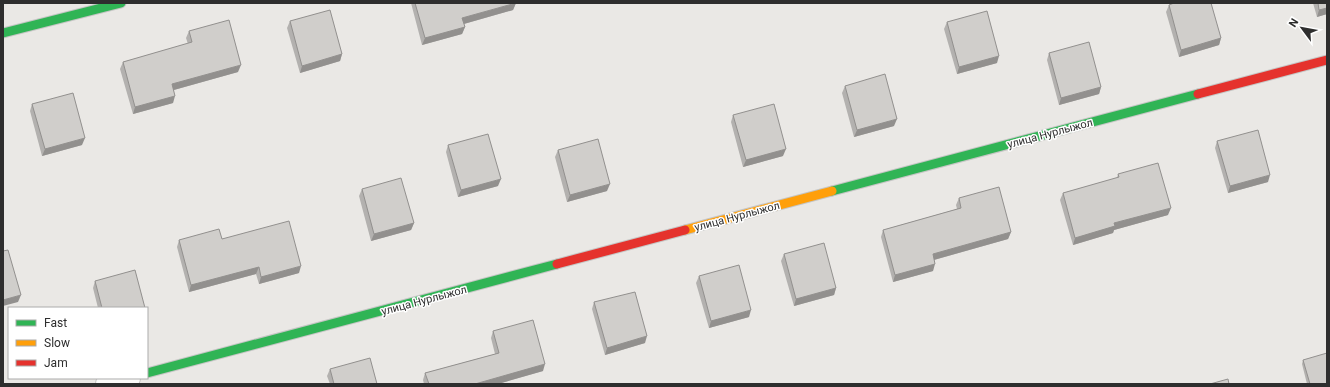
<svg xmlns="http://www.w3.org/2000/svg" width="1330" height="387" font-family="Roboto,sans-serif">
	<rect width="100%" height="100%" fill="#eae8e5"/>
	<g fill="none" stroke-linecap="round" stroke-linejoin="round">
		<!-- street casing -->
		<g stroke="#c5c5c4" stroke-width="24">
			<polyline id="street" points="107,384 129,378"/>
		</g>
		<!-- fast casing -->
		<g stroke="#c5c5c4" stroke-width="11">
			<g id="fast">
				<polyline points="3,33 121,3"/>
				<polyline points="832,191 1198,94"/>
				<polyline points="147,373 557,264"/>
			</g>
		</g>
		<!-- slow casing -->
		<g stroke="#c5c5c4" stroke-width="11">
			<polyline id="slow" points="685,230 832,191"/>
		</g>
		<!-- jam casing -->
		<g stroke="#c5c5c4" stroke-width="11">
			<g id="jam">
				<polyline points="1198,94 1327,60"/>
				<polyline points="557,264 685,230"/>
			</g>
		</g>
		<!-- street -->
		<use href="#street" stroke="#fcfcfb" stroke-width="22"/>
		<!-- fast -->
		<use href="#fast" stroke="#30b455" stroke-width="9"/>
		<!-- slow -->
		<use href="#slow" stroke="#ff9f0a" stroke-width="9"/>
		<!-- jam -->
		<use href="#jam" stroke="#e5322d" stroke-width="9"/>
	</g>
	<!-- wall -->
	<g fill="#b3b1af">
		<polygon points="411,3 516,3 513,10 464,24 465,27 462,34 422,45"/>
		<polygon points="1313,3 1327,3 1327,14 1317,17"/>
		<polygon points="1169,5 1221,38 1219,45 1179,57 1166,12"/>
		<polygon points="290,21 342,54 340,61 300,73 287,28"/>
		<polygon points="947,22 997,63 957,74 944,29"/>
		<polygon points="189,31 238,72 174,90 173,103 133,114 120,69 123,62 188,44 186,38"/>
		<polygon points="1049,53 1101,87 1099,94 1059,105 1047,60"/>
		<polygon points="845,86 894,126 854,137 842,93"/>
		<polygon points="32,104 82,145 42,156 30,111"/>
		<polygon points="733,115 783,156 743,167 731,122"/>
		<polygon points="1217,141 1268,182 1228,193 1215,148"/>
		<polygon points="448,145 498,186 458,197 446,152"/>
		<polygon points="558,150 607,191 567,202 555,157"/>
		<polygon points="1118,174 1168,215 1114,230 1113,233 1073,245 1060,200 1063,193 1117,178"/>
		<polygon points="362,189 414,223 411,230 371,241 359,196"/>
		<polygon points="959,198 1011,232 1008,239 934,260 933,271 893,282 881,237 883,230 957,209 956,205"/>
		<polygon points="222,239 299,273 259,284 256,274 189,292 177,247 179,240"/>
		<polygon points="784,254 836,288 834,295 794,306 781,261"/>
		<polygon points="699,276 749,317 709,328 696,283"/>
		<polygon points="95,281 145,308 98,308 93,288"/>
		<polygon points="594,302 645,343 605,355 592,309"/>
		<polygon points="493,331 543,371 498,384 424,384 423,380 425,373 495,354 491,338"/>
		<polygon points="1303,360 1327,384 1307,384 1302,364"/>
		<polygon points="330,369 377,384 330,384 327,376"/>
	</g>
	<!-- shaded-wall -->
	<g fill="#92908e">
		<polygon points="516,3 513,10 460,25 462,18"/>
		<polygon points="1327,8 1327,14 1317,17 1319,10"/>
		<polygon points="465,27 462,34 422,45 425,38"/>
		<polygon points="1221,38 1219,45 1179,57 1181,50"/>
		<polygon points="342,54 340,61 300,73 302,66"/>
		<polygon points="999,56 997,63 957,74 959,67"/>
		<polygon points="241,65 238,72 170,91 172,84"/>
		<polygon points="1101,87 1099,94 1059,105 1061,98"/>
		<polygon points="175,96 173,103 133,114 135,107"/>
		<polygon points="897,119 894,126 854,137 857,130"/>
		<polygon points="85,138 82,145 42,156 45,149"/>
		<polygon points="786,149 783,156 743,167 746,160"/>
		<polygon points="1270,175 1268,182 1228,193 1230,186"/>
		<polygon points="501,179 498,186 458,197 461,190"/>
		<polygon points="610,184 607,191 567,202 570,195"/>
		<polygon points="1171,208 1168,215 1114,230 1113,233 1073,245 1075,238 1114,223"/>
		<polygon points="414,223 411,230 371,241 374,234"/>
		<polygon points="1011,232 1008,239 930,261 933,254"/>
		<polygon points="935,264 933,271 893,282 895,275"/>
		<polygon points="301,266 299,273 259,284 261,277"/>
		<polygon points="259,267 256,274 189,292 191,285"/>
		<polygon points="836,288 834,295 794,306 796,299"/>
		<polygon points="21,295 18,302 3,306 3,300"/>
		<polygon points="751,310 749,317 709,328 711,321"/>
		<polygon points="647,336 645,343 605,355 607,348"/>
		<polygon points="545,364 543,371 498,384 475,384"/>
	</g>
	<!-- building -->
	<g fill="#d0cecb" stroke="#92908e">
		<polygon points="415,3 516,3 462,18 465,27 425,38"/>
		<polygon points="1174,3 1211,3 1221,38 1181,50 1169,5"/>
		<polygon points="1318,3 1327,3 1327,8 1319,10"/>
		<polygon points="330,10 342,54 302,66 290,21"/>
		<polygon points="987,11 999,56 959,67 947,22"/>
		<polygon points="229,20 241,65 172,84 175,96 135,107 123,62 192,42 189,31"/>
		<polygon points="1089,42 1101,87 1061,98 1049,53"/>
		<polygon points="885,74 897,119 857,130 845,86"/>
		<polygon points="73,93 85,138 45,149 32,104"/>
		<polygon points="774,104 786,149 746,160 733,115"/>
		<polygon points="1258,130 1270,175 1230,186 1217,141"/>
		<polygon points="488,134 501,179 461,190 448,145"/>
		<polygon points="598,139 610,184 570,195 558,150"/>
		<polygon points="1158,163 1171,208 1114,223 1115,226 1075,238 1063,193 1119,177 1118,174"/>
		<polygon points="401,178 414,223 374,234 362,189"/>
		<polygon points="999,187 1011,232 933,254 935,264 895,275 883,230 961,208 959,198"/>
		<polygon points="289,221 301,266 261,277 259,267 191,285 179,240 219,229 222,239"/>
		<polygon points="824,243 836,288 796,299 784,254"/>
		<polygon points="8,250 21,295 3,300 3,251"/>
		<polygon points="739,265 751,310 711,321 699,276"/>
		<polygon points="135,270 145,308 102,308 95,281"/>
		<polygon points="635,292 647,336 607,348 594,302"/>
		<polygon points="533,320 545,364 475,384 429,384 425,373 499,353 493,331"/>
		<polygon points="1327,353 1327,384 1310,384 1303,360"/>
		<polygon points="370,358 377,384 334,384 330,369"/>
		<polygon points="1228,379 1229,384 1210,384"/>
	</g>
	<g text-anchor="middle" stroke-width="3" stroke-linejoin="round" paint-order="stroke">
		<!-- street labels -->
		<g font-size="11" fill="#2e2e2e" stroke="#fff">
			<text transform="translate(1050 133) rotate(-15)" y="4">улица Нурлыжол</text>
			<text transform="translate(737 216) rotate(-15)" y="4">улица Нурлыжол</text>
			<text transform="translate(424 300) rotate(-15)" y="4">улица Нурлыжол</text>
		</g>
	</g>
	<!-- border -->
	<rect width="1330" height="387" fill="none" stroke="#2e2e2e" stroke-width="8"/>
	<!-- legend -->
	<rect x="8" y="307" width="140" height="72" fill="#ffffff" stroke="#ababab"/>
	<rect x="16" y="320" width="20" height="6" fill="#30b455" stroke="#ababab"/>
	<text x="44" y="327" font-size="12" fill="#2e2e2e">Fast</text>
	<rect x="16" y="340" width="20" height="6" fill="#ff9f0a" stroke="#ababab"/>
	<text x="44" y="347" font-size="12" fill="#2e2e2e">Slow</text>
	<rect x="16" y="360" width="20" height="6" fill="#e5322d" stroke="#ababab"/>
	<text x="44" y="367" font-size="12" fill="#2e2e2e">Jam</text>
	<!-- north arrow -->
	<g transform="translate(1302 28) rotate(302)" stroke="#ffffff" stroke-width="3" paint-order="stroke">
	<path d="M0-3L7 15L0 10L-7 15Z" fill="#2e2e2e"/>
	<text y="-6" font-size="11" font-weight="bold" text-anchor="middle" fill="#2e2e2e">N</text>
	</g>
</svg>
